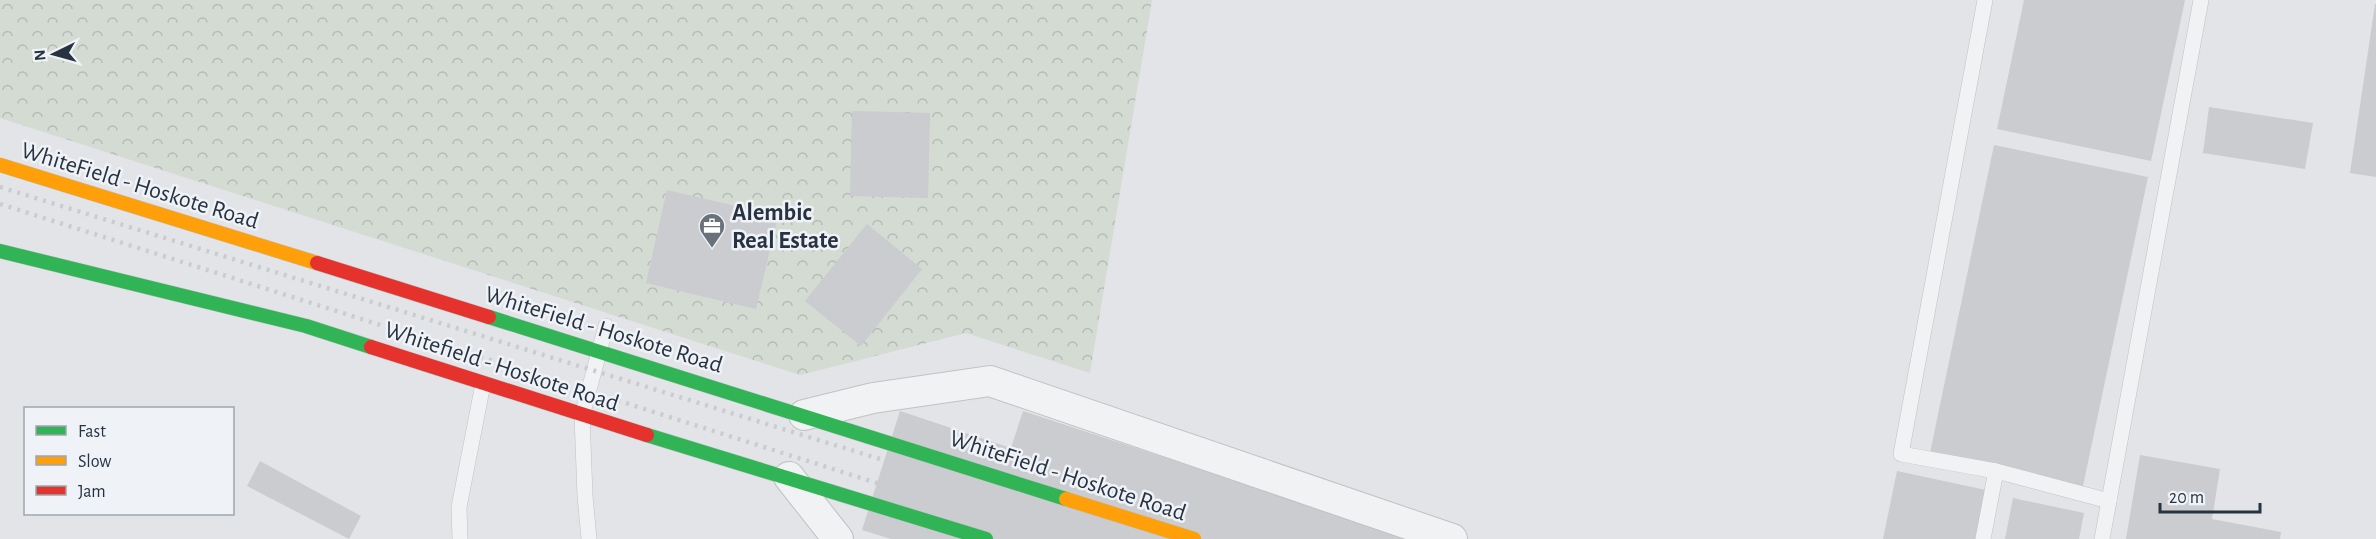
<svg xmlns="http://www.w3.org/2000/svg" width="2376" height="539" font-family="'Alegreya Sans',sans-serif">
	<defs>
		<pattern id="forest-crowns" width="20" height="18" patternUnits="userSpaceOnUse" patternTransform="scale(1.5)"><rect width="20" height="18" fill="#d3dbd2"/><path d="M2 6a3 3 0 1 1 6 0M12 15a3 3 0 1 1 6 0" fill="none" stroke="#b5bcb6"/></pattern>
	</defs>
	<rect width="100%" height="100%" fill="#e2e4e7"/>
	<!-- forest -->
	<polygon fill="url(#forest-crowns)" points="0,0 1152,0 1090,373 966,333 800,375 0,118"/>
	<!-- building -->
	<g fill="#cacccf">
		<polygon points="2024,0 2185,0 2151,161 1997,129"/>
		<polygon points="2375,4 2376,4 2376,177 2350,173"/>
		<polygon points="2209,107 2313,123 2305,169 2203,153"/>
		<polygon points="852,111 930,113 928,198 850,196"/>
		<polygon points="1994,145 2148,177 2083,486 1930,453"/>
		<polygon points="667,190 778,216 756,309 646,283"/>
		<polygon points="867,224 922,269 861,346 805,301"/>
		<polygon points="900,411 1011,448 1023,411 1413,539 891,539 862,530"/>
		<polygon points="2140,455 2220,469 2212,519 2281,532 2280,539 2126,539"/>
		<polygon points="260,461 361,516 349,539 247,486"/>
		<polygon points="1897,471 1986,490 1976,539 1883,539"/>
		<polygon points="2013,498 2084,513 2079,539 2005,539"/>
	</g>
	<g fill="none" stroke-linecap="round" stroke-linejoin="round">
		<!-- lane casing -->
		<g stroke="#c0c2c5" stroke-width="16">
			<g id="lane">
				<polyline points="1985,0 1901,454 1996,471 2109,501"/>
				<polyline points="460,539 459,507 483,384"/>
				<polyline points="589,539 585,496 582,416 606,326"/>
				<polyline points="1983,539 1996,471"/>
				<polyline points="2102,539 2201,0"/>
			</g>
		</g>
		<!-- street casing -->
		<g stroke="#c0c2c5" stroke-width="32">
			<g id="street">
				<polyline points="804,415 873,398 990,381 1452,539"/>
				<polyline points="789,477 838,539"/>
			</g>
		</g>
		<!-- fast casing -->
		<g stroke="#bec1c5" stroke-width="15">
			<g id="fast">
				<polyline points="0,251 306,326 371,347"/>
				<polyline points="489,317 1066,499"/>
				<polyline points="647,435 986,539"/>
			</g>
		</g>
		<!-- slow casing -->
		<g stroke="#bec1c5" stroke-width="15">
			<g id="slow">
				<polyline points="0,165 317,263"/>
				<polyline points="1066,499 1194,539"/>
			</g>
		</g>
		<!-- jam casing -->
		<g stroke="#bec1c5" stroke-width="15">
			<g id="jam">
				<polyline points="317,263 489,317"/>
				<polyline points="371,347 647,435"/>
			</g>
		</g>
		<!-- lane -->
		<use href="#lane" stroke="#f1f2f3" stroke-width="15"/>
		<!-- street -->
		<use href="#street" stroke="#f1f2f3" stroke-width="30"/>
		<!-- fast -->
		<use href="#fast" stroke="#30b455" stroke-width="14"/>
		<!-- slow -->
		<use href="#slow" stroke="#ff9f0a" stroke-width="14"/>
		<!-- jam -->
		<use href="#jam" stroke="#e5322d" stroke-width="14"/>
		<!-- rail -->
		<g stroke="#cacccf" stroke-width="4.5" stroke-dasharray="3 6" stroke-linecap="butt">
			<polyline points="0,187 880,459 1121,539"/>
			<polyline points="0,204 1053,539"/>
		</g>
	</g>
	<!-- icons -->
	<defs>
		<g id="office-pin" transform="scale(1.35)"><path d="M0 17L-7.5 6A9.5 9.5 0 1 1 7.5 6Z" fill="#69717b" stroke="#eff3f7"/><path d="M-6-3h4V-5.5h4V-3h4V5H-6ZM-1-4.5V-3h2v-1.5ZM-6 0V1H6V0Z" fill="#fff"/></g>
	</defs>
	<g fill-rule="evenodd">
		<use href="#office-pin" x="712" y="226"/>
	</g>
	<g text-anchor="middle" stroke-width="5" stroke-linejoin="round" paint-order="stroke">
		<!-- street labels -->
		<g font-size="24" fill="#283341" stroke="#eff3f7">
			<text transform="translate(140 185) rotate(17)" y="8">WhiteField - Hoskote Road</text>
			<text transform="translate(604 329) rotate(17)" y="8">WhiteField - Hoskote Road</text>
			<text transform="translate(502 366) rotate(18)" y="8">Whitefield - Hoskote Road</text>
			<text transform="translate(1068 475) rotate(18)" y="8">WhiteField - Hoskote Road</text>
		</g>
		<!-- poi labels -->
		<g font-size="24" font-weight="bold" fill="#283341" stroke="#eff3f7" text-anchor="start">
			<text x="732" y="220">Alembic<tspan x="732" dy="28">Real Estate</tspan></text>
		</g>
	</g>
	<!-- legend -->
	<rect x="24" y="407" width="210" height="108" fill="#eff3f7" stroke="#9fa6ae" stroke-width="1.5"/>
	<rect x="36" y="426" width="30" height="9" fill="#30b455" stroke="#9fa6ae" stroke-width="1.5"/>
	<text x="78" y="437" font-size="18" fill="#283341">Fast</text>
	<rect x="36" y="456" width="30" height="9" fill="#ff9f0a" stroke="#9fa6ae" stroke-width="1.5"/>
	<text x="78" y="467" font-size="18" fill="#283341">Slow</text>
	<rect x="36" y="486" width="30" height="9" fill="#e5322d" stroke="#9fa6ae" stroke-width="1.5"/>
	<text x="78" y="497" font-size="18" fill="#283341">Jam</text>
	<!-- north arrow -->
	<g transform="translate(54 54) rotate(265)" stroke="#eff3f7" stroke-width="4.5" paint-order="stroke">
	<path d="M0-4.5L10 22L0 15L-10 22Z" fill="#283341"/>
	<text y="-9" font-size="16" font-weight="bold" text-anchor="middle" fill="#283341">N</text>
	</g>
	<!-- scale -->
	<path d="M2160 503v9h100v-9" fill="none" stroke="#283341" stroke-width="3"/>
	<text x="2169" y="503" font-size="18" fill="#283341" stroke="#eff3f7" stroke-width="4.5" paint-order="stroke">20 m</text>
</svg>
